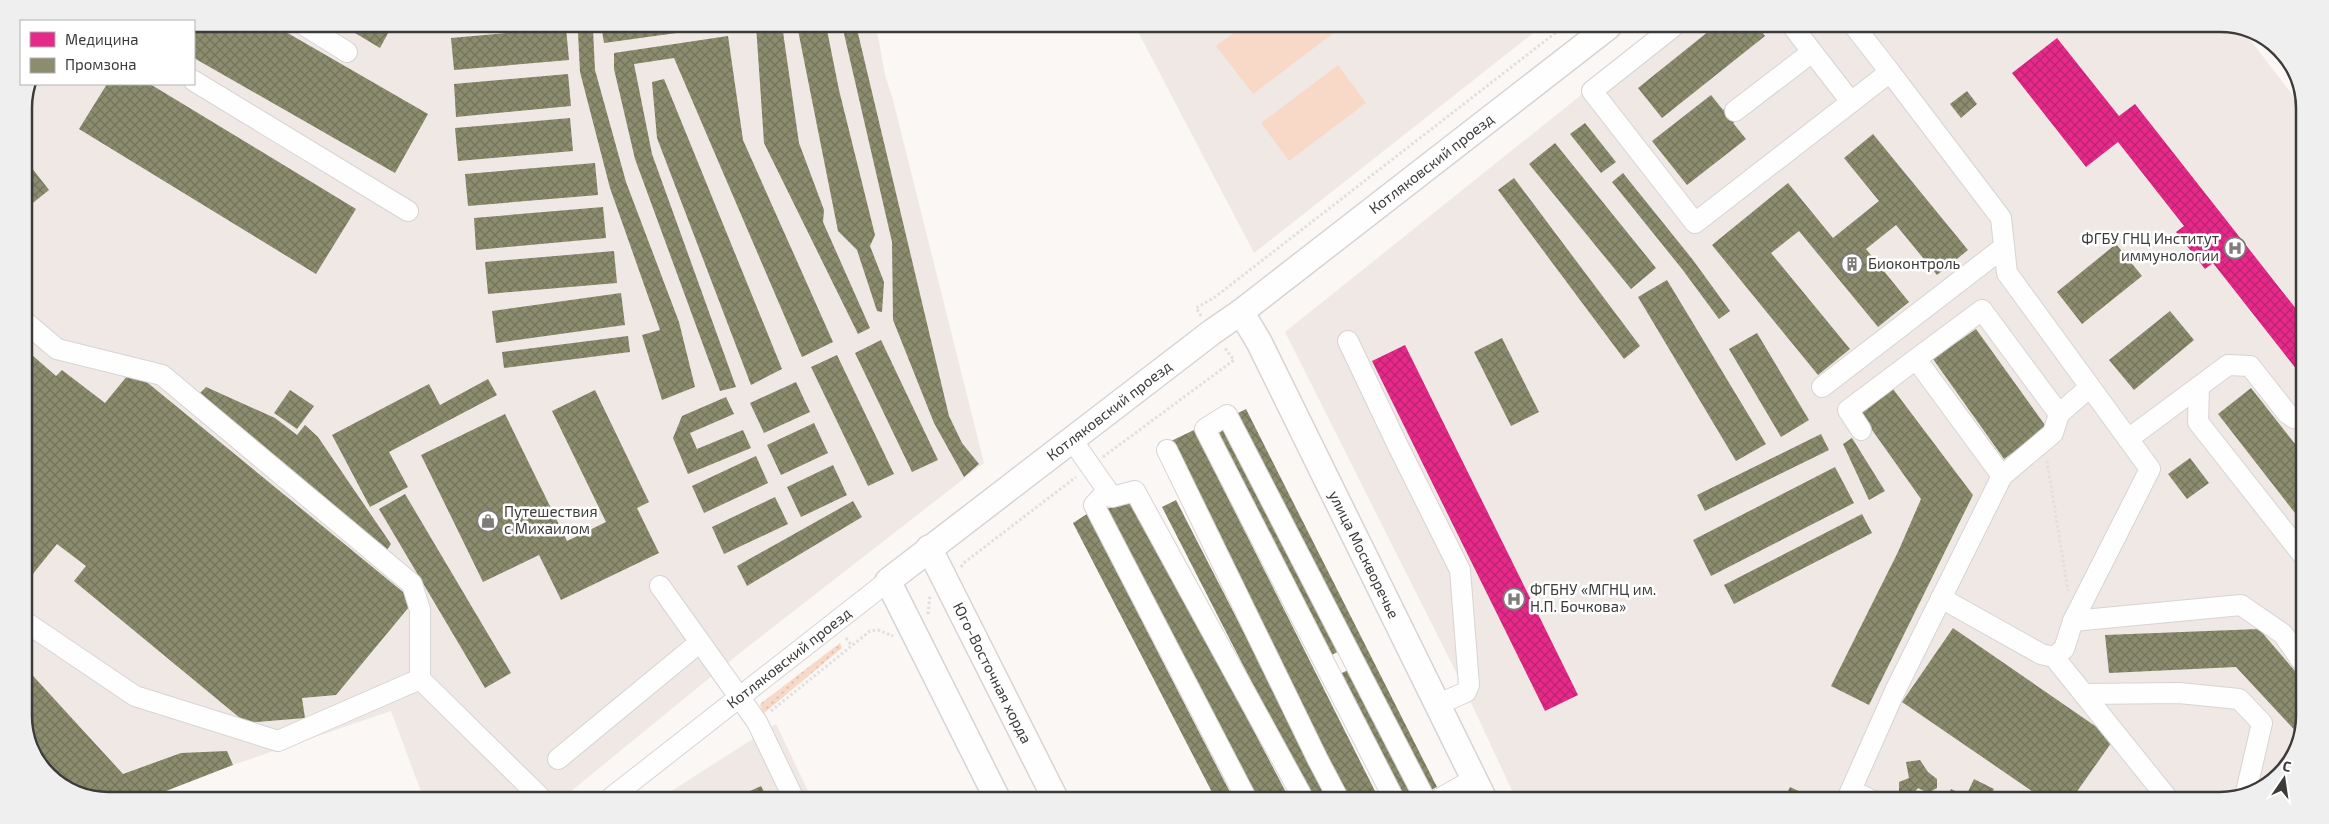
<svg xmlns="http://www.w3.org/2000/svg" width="2329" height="824" font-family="'Exo 2',sans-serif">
	<defs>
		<pattern id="green-dots" width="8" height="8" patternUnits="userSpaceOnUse" patternTransform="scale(1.25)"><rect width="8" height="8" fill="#f8d9c7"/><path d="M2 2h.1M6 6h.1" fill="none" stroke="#d6bbac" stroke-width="1.8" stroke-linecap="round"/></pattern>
		<pattern id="health-cross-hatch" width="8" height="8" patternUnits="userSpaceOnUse" patternTransform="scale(1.25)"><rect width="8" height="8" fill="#e7298a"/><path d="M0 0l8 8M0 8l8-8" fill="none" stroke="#bc2472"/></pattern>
		<pattern id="industry-cross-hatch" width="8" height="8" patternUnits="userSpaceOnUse" patternTransform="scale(1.25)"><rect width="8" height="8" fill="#8c8c6e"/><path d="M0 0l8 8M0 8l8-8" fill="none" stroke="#74745b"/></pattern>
	</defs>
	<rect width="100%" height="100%" fill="#faf7f5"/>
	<!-- built -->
	<g fill="#f0e8e4">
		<polygon points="194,24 876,25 885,75 893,100 984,463 740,653 564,797 423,797 391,711 233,765 153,796 81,796 57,778 38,758 24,721 24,103 33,84 194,84"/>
		<polygon points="1135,26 1541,27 1254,253"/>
		<polygon points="1666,27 2241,28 2305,111 2301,743 2272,783 2221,800 1516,799 1466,692 1285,332"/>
		<polygon points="776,724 811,797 662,797"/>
	</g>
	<!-- green -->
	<polygon fill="url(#green-dots)" points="840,643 842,648 763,714 760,704"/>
	<!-- pitch -->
	<g fill="#f8d9c7">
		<polygon points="1243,26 1337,26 1339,29 1253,94 1216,46"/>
		<polygon points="1338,65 1366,103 1289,161 1261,123"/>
	</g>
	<!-- health -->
	<g fill="url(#health-cross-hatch)">
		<polygon points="2057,38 2119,116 2135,104 2304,319 2303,373 2301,375 2213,263 2205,269 2176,232 2184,226 2118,142 2086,167 2012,73"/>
		<polygon points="1405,345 1578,695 1545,711 1372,361"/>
	</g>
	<!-- industry -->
	<g fill="url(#industry-cross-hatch)">
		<polygon points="194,24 272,24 428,114 395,173 194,58"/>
		<polygon points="340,24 393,24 380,48"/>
		<polygon points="601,25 691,25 691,31 604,43"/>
		<polygon points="756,25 782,25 799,143 824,210 823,222 870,328 858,334 764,143"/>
		<polygon points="797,25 826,25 839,90 875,235 870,246 884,282 882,312 877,311 857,250 838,231"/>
		<polygon points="842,25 856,25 949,416 962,443 979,464 964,477 934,423 893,320 892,242"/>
		<polygon points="1714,27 1758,27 1765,36 1662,118 1638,88"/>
		<polygon points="566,28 569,60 454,70 451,38"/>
		<polygon points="593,29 595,70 626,182 679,322 695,387 662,400 642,335 660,330 610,188 580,72 578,33"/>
		<polygon points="728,36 743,140 833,342 802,357 674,58 634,64 652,154 736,387 720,391 635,159 614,69 614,53"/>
		<polygon points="568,74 571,106 456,117 454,84"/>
		<polygon points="664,79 782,369 751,385 657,138 652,82"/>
		<polygon points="107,84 150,84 356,209 316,274 79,129"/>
		<polygon points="1967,91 1977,104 1961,118 1950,104"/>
		<polygon points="1711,95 1723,110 1730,105 1740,118 1733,123 1746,139 1687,185 1652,141"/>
		<polygon points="570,118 573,151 458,161 455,128"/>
		<polygon points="1585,123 1616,162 1601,173 1570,134"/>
		<polygon points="1873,134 1968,250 1937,275 1896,225 1866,249 1909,302 1878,327 1799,231 1771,253 1850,349 1818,375 1712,245 1788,183 1833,238 1879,201 1844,158"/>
		<polygon points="1555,143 1656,268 1631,289 1529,164"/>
		<polygon points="24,158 49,190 24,210"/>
		<polygon points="595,163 598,195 468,206 465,174"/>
		<polygon points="1623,173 1693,260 1730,311 1719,319 1682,269 1612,182"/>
		<polygon points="1514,178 1640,346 1624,359 1498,190"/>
		<polygon points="603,207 606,238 476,250 474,218"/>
		<polygon points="2116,244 2142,276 2082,324 2057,292"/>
		<polygon points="614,251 617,283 488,294 485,262"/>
		<polygon points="1667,280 1766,444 1736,461 1638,297"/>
		<polygon points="621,293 625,325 496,343 492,311"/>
		<polygon points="2170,311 2194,340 2134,390 2109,360"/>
		<polygon points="1976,329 2047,428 2004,459 1933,359"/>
		<polygon points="1757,333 1809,420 1781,437 1729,349"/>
		<polygon points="628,336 630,352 504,368 502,352"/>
		<polygon points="1502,338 1539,412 1511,426 1474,352"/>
		<polygon points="881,340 938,460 912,472 855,353"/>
		<polygon points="24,348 56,376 62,370 105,403 132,370 414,601 336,695 302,698 305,718 246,723 74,581 86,566 57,544 24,585"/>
		<polygon points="837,355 894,474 868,486 811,367"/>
		<polygon points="488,379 497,395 389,452 408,487 370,507 332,435 429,384 440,405"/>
		<polygon points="796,382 810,412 764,433 750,403"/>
		<polygon points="206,387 275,418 297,435 305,425 318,437 391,544 385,553 199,394"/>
		<polygon points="2251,388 2303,454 2302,522 2218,414"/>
		<polygon points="1893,389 1973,495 1869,705 1831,686 1898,552 1921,499 1860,413"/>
		<polygon points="290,390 314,406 297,429 274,413"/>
		<polygon points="595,390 649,502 637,508 659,553 561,600 539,555 483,582 421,455 505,414 567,541 606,522 552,411"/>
		<polygon points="726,397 734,414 690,433 697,449 743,430 751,448 688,474 673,438 682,416"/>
		<polygon points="1246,409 1437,787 1425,793 1234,415"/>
		<polygon points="814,423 828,453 781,475 767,445"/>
		<polygon points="1225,423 1341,650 1328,657 1211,429"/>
		<polygon points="1194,430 1379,799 1348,798 1169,442"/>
		<polygon points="1821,434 1829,450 1705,511 1697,495"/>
		<polygon points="1852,438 1885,491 1869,500 1843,444"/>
		<polygon points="756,456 768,483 704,513 692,486"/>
		<polygon points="2190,458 2209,483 2187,499 2168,474"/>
		<polygon points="833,465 847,495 801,517 787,487"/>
		<polygon points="1835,467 1854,503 1711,576 1693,540"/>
		<polygon points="405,494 511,673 485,688 379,509"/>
		<polygon points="1131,496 1289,798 1256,798 1105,510"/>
		<polygon points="775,497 788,524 724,554 712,527"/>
		<polygon points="1176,500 1329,798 1311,798 1162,507"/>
		<polygon points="853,501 862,517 747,586 737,566"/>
		<polygon points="1087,514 1233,798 1215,798 1073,523"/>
		<polygon points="1862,514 1872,533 1734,604 1724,585"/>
		<polygon points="1953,628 2114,739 2071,800 2045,800 1902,702"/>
		<polygon points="2259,629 2301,678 2301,737 2236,667 2109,673 2105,635"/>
		<polygon points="24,666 123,774 181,753 227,751 233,765 153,796 81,796 57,778 38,758 24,721"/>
		<polygon points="1348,670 1414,799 1398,799 1336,676"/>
		<polygon points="1920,760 1928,772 1937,779 1937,788 1928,793 1918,788 1910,798 1899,793 1899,782 1909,778 1906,762"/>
		<polygon points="1974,779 1994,789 1990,797 1995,800 1946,800 1951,789 1966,796"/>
		<polygon points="761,786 767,797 737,797"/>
		<polygon points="1790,787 1816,799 1784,799"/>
	</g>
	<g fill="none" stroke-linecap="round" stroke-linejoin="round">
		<!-- minor casing -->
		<g stroke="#d7d4d3" stroke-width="22">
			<g id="minor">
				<polyline points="302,24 347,52"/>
				<polyline points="1673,27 1592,91 1695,223 1890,72 1855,27"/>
				<polyline points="1793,27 1851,102"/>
				<polyline points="1890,72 2001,218 2007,273 2150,469 2073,621 2064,649 2054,657 2169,800"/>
				<polyline points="194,81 408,211"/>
				<polyline points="1735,111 1812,52"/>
				<polyline points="24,321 57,349 162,375 412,584 420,610 420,679 540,797"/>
				<polyline points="1348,341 1397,444 1460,570 1469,685 1466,692 1439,704"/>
				<polyline points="1822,387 2004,247"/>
				<polyline points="2199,387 2198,422 2302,554"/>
				<polyline points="1861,430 1848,410 1916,359"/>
				<polyline points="2128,439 2228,365 2250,366 2287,413 2294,418 2303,418"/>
				<polyline points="1072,440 1112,497 1135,491 1303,798"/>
				<polyline points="1167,450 1318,760 1338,798"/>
				<polyline points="2002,476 1916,359 1982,310 2059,414"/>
				<polyline points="1106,492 1094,505 1246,798"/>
				<polyline points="660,586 757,722 793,797"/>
				<polyline points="1941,598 2041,654 2054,657"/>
				<polyline points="24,621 135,696 278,741 420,679"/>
				<polyline points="2073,621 2241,605 2283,634 2301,660"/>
				<polyline points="2084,694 2179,693 2239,699 2262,723 2246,792"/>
				<polyline points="558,759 700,642"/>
				<polyline points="1851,790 1871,800"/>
				<path id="s1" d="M612,797L888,581"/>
				<polyline points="1394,799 1205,429 1227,415 1425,799"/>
				<polyline points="1439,799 1474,779"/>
				<polyline points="1847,799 1895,691 2002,476 2053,433 2059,414 2090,387"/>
			</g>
		</g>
		<!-- major casing -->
		<g stroke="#d7d4d3" stroke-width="28">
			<g id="major">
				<path id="s2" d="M1241,312L1259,342L1484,799"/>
				<path id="s3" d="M929,548L1055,798"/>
				<path id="s4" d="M997,798L888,581L1212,332L1241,312L1608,27"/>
			</g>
		</g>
		<!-- path -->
		<g stroke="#e0e0e0" stroke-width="3" stroke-dasharray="2.5 2.5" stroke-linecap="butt">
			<polyline points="2275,48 2293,70"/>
			<polyline points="1201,316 1196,308 1215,297 1563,27"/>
			<polyline points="1103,457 1234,360 1224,347"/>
			<polyline points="2047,461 2068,591"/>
			<polyline points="961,567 965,562 1076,477"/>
			<polyline points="928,614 930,595"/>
			<polyline points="846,638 852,646"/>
			<polyline points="771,711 870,631 878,630 893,636"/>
		</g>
		<!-- minor -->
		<use href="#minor" stroke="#fefefe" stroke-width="20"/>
		<!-- major -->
		<use href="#major" stroke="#fefefe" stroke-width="25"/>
	</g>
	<!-- icons -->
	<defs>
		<g id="hospital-ring" transform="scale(1.125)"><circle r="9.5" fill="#fff" stroke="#7f7d7b" stroke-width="1.5"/><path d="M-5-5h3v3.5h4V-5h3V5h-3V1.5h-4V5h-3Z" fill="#7f7d7b"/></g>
		<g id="building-ring" transform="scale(1.125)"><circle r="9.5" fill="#fff" stroke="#7f7d7b" stroke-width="1.5"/><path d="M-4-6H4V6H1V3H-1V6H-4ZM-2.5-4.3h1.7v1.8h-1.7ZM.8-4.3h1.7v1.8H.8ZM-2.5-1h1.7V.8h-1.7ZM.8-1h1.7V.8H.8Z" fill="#7f7d7b"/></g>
		<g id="shop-ring" transform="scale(1.125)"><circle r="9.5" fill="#fff" stroke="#7f7d7b" stroke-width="1.5"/><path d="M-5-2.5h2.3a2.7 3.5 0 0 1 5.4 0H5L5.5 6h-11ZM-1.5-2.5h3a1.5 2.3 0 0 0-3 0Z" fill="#7f7d7b"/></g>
	</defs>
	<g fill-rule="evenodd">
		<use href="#hospital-ring" x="2235" y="248"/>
		<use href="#building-ring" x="1852" y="264"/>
		<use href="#shop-ring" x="488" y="521"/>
		<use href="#hospital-ring" x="1514" y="599"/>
	</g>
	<g text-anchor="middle" stroke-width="5" stroke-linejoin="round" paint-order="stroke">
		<!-- street labels -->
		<g font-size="15" fill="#3d3b3a" stroke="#fff">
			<text dy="5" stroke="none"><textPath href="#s4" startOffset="928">Котляковский проезд</textPath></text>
			<text dy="5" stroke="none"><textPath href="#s4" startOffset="522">Котляковский проезд</textPath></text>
			<text dy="5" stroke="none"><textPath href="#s2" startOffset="272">улица Москворечье</textPath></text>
			<text dy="5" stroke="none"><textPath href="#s1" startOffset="225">Котляковский проезд</textPath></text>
			<text dy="5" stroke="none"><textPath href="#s3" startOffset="140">Юго-Восточная хорда</textPath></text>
		</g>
		<!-- poi labels -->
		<g font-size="15" fill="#3d3b3a" stroke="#fff" text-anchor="start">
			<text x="2219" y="244" text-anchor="end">ФГБУ ГНЦ Институт<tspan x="2219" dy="17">иммунологии</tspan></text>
			<text x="1868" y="269">Биоконтроль</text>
			<text x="504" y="517">Путешествия<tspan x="504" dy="17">с Михаилом</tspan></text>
			<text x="1530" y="595">ФГБНУ «МГНЦ им.<tspan x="1530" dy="17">Н.П. Бочкова»</tspan></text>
		</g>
	</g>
	<!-- crop -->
	<path d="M0 0H2329V824H0ZM108 32H2220A76 76 0 0 1 2296 108V716A76 76 0 0 1 2220 792H108A76 76 0 0 1 32 716V108A76 76 0 0 1 108 32Z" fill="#efefef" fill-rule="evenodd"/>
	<path fill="none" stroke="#3d3b3a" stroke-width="2.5" d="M108 32H2220A76 76 0 0 1 2296 108V716A76 76 0 0 1 2220 792H108A76 76 0 0 1 32 716V108A76 76 0 0 1 108 32Z"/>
	<!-- legend -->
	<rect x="20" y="20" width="175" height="65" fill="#ffffff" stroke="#b1b1b0"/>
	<rect x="30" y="32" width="25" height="15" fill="#e7298a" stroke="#b1b1b0"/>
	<text x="65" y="45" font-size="15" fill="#3d3b3a">Медицина</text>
	<rect x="30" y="58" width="25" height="15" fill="#8c8c6e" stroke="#b1b1b0"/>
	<text x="65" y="70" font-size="15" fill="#3d3b3a">Промзона</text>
	<!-- north arrow -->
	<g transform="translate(2284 779) rotate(13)" stroke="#ffffff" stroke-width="4" paint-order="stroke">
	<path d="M0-4L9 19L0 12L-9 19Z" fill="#3d3b3a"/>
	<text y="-8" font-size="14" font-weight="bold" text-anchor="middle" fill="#3d3b3a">С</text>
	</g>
</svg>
